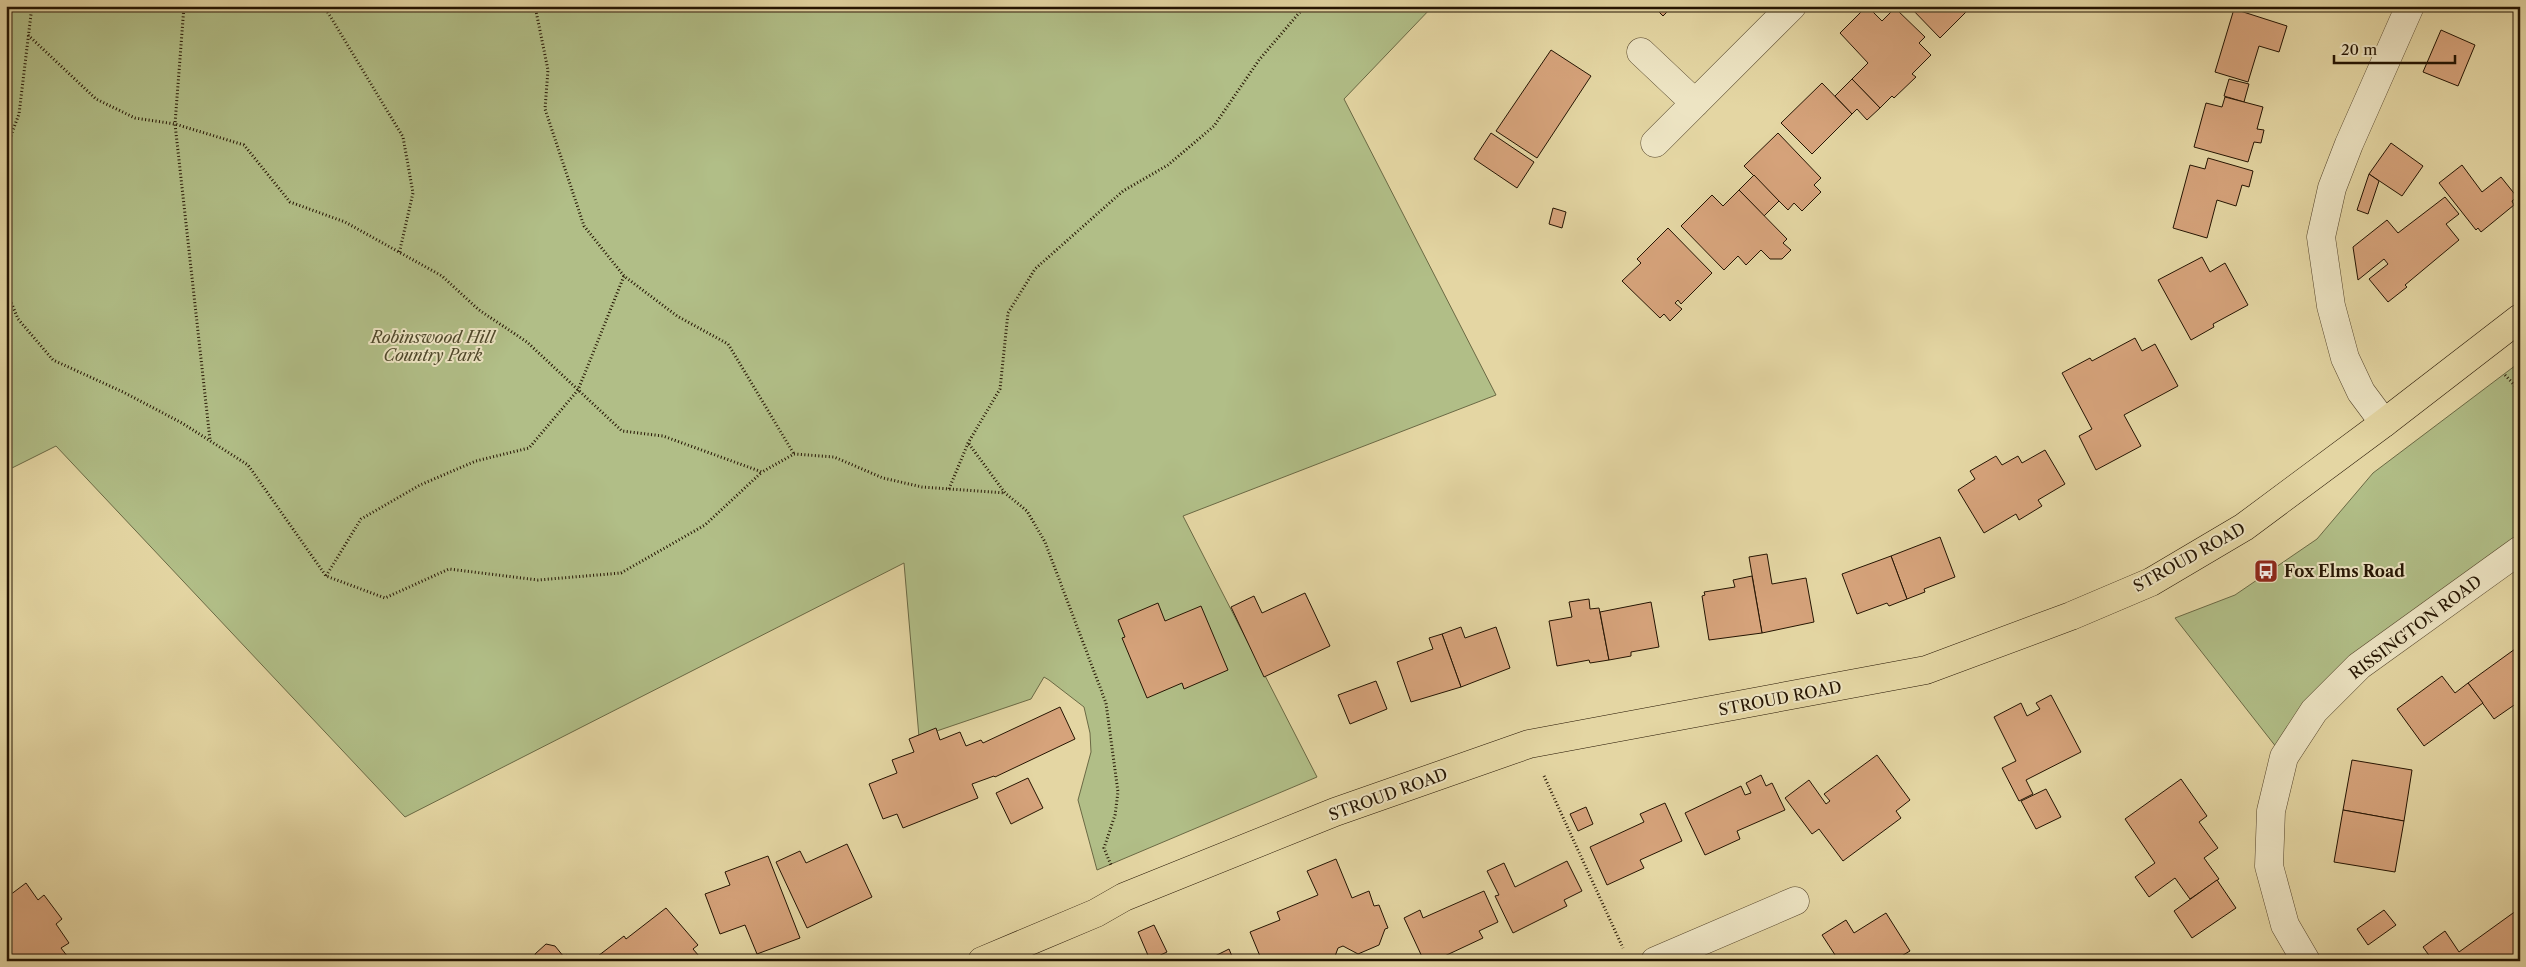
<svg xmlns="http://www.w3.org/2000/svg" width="2526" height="967" font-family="'Libre Caslon Text',serif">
	<rect width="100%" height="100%" fill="#e4d6a3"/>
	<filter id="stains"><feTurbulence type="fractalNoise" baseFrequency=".004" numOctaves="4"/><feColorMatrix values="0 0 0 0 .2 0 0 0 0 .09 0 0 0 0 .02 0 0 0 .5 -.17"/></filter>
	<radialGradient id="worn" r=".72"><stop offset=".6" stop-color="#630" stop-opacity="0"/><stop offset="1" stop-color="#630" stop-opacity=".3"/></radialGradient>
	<!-- green -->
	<g fill="#b1be87" stroke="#6a6944">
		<polygon points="6,6 1433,6 1344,99 1496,395 1183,516 1317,777 1097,870 1078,800 1091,752 1090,733 1084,707 1049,680 1044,677 1031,699 919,737 904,563 405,817 56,446 6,471"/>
		<polygon points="2520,362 2520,550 2359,666 2284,757 2175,618 2235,595 2317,539 2373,473"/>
	</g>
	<!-- building -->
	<g fill="#d6a37b" stroke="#241402">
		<polygon points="1653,6 1673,6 1663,16"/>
		<polygon points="1867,6 1882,21 1895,8 1925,37 1919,43 1931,55 1912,74 1916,77 1894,98 1892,96 1880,108 1852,79 1868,63 1840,33"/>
		<polygon points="1909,6 1972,6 1940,38"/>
		<polygon points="2234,9 2287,26 2279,52 2259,46 2248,82 2215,72"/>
		<polygon points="2441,30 2475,45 2458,86 2423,72"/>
		<polygon points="1551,50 1591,76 1537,158 1496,131"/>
		<polygon points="1852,79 1880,108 1867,120 1857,109 1852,114 1835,96"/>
		<polygon points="2229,79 2249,84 2244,102 2224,96"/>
		<polygon points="1822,83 1852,114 1812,154 1781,123"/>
		<polygon points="2225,97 2263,107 2257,129 2264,130 2261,143 2254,142 2248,162 2194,147 2206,103 2222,107"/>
		<polygon points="1491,133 1534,162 1517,188 1474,159"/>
		<polygon points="1778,133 1821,178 1814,185 1821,192 1802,211 1794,203 1788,210 1744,166"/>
		<polygon points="2391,143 2423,166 2402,196 2369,174"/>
		<polygon points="2208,158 2253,171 2249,187 2242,185 2236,206 2217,200 2207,238 2173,228 2190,165 2205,169"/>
		<polygon points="2462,165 2482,192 2501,177 2517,197 2512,201 2514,205 2481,232 2478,228 2476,230 2439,183"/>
		<polygon points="2369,174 2379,181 2368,214 2357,210"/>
		<polygon points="1754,175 1779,201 1764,216 1739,190"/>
		<polygon points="1739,190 1787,239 1783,243 1791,250 1782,259 1770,259 1761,250 1746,265 1738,256 1724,270 1681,226 1712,195 1723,206"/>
		<polygon points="2445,197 2459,214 2446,224 2459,240 2405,285 2407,287 2388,302 2369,279 2388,264 2384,259 2358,280 2353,247 2387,220 2398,233"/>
		<polygon points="1553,208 1566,212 1562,228 1549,224"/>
		<polygon points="1668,228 1712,273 1681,304 1678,300 1675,303 1682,309 1670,321 1664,314 1660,318 1622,281 1641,263 1637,259"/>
		<polygon points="2202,257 2210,272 2225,263 2248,305 2213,324 2214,327 2191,340 2158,280"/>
		<polygon points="2135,338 2142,351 2155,344 2178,386 2124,415 2141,446 2096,470 2079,436 2092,429 2062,373 2090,358 2092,361"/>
		<polygon points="2045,450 2065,484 2038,500 2042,506 2019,520 2016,514 1984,533 1958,490 1975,479 1970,471 1996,456 2002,465 2018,456 2022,463"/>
		<polygon points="1940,537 1955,577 1924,589 1925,592 1907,599 1891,556"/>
		<polygon points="1767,554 1772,584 1806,578 1814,622 1762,633 1749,557"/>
		<polygon points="1891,556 1907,599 1889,606 1887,603 1857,614 1842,574"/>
		<polygon points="1752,576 1762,633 1709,640 1702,596 1705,595 1704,592 1735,587 1733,580"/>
		<polygon points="1305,593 1330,646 1264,677 1231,607 1254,596 1262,613"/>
		<polygon points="1589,599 1590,609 1599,608 1609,660 1590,663 1589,660 1557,666 1549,621 1572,617 1569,602"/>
		<polygon points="1651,602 1659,647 1631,652 1631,656 1609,660 1600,612"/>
		<polygon points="1158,603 1165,621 1201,606 1228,670 1184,689 1182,683 1147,698 1122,638 1125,637 1118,620"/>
		<polygon points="1461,627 1465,638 1496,627 1510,668 1461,687 1442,634"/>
		<polygon points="1442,634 1461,687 1411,702 1397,662 1433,649 1429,638"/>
		<polygon points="2515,649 2520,655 2520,701 2494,719 2468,683"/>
		<polygon points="2442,676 2455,693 2468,683 2483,703 2424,746 2397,709"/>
		<polygon points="1376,681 1387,709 1350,724 1338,695"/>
		<polygon points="2051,695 2081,752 2026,780 2033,794 2019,801 2002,768 2016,761 1994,717 2021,703 2027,716 2040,709 2036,703"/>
		<polygon points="1060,707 1075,739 995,777 994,776 972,784 978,798 903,828 897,814 883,819 869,784 897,773 892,760 914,752 909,739 936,728 940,740 960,732 966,746 981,740 983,743"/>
		<polygon points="1877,755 1910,800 1896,811 1901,818 1843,861 1819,829 1812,834 1785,798 1809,780 1826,804 1830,801 1824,794"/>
		<polygon points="2352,760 2412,770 2404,821 2343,810"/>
		<polygon points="1761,775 1766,786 1772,783 1785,810 1737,831 1740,839 1705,855 1685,813 1741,786 1745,795 1751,793 1746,783"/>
		<polygon points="1028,778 1043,808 1011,824 996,793"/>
		<polygon points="2181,779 2207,816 2199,822 2218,848 2204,858 2219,879 2190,899 2175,878 2149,897 2135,877 2155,863 2125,819"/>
		<polygon points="2046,789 2061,817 2036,829 2021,801"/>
		<polygon points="1665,803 1682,841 1640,860 1644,868 1607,885 1590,847 1644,822 1640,814"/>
		<polygon points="1586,807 1593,824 1578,831 1570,814"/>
		<polygon points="2343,810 2404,821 2395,872 2334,862"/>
		<polygon points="847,844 872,897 807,928 776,862 800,851 806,863"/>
		<polygon points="768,856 800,938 757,954 745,925 720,934 705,894 730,885 725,872"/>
		<polygon points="1336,859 1352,898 1369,891 1374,906 1379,905 1388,928 1385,929 1379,945 1358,954 1343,946 1338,948 1334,959 1329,961 1311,958 1305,961 1262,961 1250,932 1280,920 1277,912 1318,895 1307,871"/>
		<polygon points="1567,861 1582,891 1564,900 1567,906 1513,933 1495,896 1499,895 1487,871 1504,863 1515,887"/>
		<polygon points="2217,880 2236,908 2192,938 2174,911"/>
		<polygon points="26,883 38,900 44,895 62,919 56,924 69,943 61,948 71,961 6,961 6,898"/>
		<polygon points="1484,891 1498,922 1479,931 1483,938 1434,961 1424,961 1404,918 1420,910 1423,918"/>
		<polygon points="666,908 698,945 693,949 699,956 693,961 601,961 598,956 624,936 626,939"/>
		<polygon points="2520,908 2520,961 2509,959 2506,961 2433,961 2423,947 2445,931 2459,952"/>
		<polygon points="2384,910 2396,925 2368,945 2357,929"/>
		<polygon points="1886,913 1910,951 1893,961 1839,961 1822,935 1846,920 1854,933"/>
		<polygon points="1154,925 1167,952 1150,960 1138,932"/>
		<polygon points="546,944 555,946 564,957 567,955 571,961 536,961 535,954"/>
		<polygon points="1229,949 1234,961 1205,961"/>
	</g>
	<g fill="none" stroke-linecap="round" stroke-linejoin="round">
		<!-- street casing -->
		<g stroke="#54442a" stroke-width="29">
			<g id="street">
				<polyline points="1641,52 1695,103"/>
				<polyline points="1655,143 1792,6"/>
				<polyline points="2384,423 2361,392 2345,358 2331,306 2321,237 2332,188 2349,144 2410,6"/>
				<polyline points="1655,961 1795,901"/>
				<polyline points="2306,961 2285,925 2269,866 2271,811 2284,757 2314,711 2359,666 2520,550"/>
			</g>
		</g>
		<!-- primary casing -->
		<g stroke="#241402" stroke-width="29">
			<polyline id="primary" points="982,961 1096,913 1124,897 1335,812 1529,744 1926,670 2071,616 2151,582 2244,527 2384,423 2520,318"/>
		</g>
		<!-- path -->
		<g stroke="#241402" stroke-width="3" stroke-dasharray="1 2.5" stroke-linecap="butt">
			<polyline points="184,6 175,124 210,440"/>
			<polyline points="324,6 403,137 413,193 399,254"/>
			<polyline points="535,6 548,70 545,109 584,226 624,276 677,316 728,344 794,454"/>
			<polyline points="28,35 96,99 135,118 175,124 244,145 290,202 345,222 442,276 479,310 527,342 622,431 663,436 762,472 794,454 834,457 883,478 922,487 1005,493"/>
			<polyline points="6,149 19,114 32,6"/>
			<polyline points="6,290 18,319 53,360 123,392 182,423 248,465 326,576 385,598 449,569 538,580 621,573 705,525 762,472"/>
			<polyline points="2505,375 2520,391"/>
			<polyline points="969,444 1005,493 1027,511 1045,542 1106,703 1118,792 1115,815 1104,848 1111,865"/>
			<polyline points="949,489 968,443 1000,389 1008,313 1035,269 1123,191 1168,165 1214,126 1259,60 1305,6"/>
			<polyline points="326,576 361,519 420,485 476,461 529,448 578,390 624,276"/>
			<polyline points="1544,776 1623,948"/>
		</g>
		<!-- street -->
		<use href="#street" stroke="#ede4c3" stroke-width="28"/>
		<!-- primary -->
		<use href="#primary" stroke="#e4d6a3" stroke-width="28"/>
	</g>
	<!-- icons -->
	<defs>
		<g id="bus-square" transform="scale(1.25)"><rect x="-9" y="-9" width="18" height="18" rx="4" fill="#8f2418" stroke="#ede4c3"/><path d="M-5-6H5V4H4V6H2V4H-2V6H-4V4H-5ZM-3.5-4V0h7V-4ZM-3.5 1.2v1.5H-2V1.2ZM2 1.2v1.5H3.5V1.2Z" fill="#fff"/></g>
	</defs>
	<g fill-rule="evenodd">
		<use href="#bus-square" x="2266" y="571"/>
	</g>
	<g text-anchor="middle" stroke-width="4" stroke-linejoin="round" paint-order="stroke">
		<!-- park labels -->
		<g font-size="16" font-style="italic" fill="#4e472a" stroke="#ede4c3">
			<text x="433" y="343">Robinswood Hill<tspan x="433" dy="18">Country Park</tspan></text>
		</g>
		<!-- street labels -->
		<g font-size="16" fill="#241402" stroke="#ede4c3">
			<text transform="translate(2189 557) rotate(-29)" y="6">STROUD ROAD</text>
			<text transform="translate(2415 627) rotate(-37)" y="6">RISSINGTON ROAD</text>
			<text transform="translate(1780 698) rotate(-11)" y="6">STROUD ROAD</text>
			<text transform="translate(1388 794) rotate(-20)" y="6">STROUD ROAD</text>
		</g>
		<!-- poi labels -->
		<g font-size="16" font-weight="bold" fill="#241402" stroke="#ede4c3" text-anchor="start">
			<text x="2284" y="577">Fox Elms Road</text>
		</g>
	</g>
	<!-- margin -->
	<rect width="2526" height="967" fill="none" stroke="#e4d6a3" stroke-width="25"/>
	<rect x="8" y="8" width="2511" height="952" fill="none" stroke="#241402" stroke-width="2.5"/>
	<rect x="12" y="12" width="2501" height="942" fill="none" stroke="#241402"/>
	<!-- scale -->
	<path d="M2334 55v8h121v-8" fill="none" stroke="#241402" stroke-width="2.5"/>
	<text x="2341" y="55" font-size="15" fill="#241402" stroke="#ede4c3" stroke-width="4" paint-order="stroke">20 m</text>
	<rect width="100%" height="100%" filter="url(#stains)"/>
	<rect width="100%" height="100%" fill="url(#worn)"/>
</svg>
